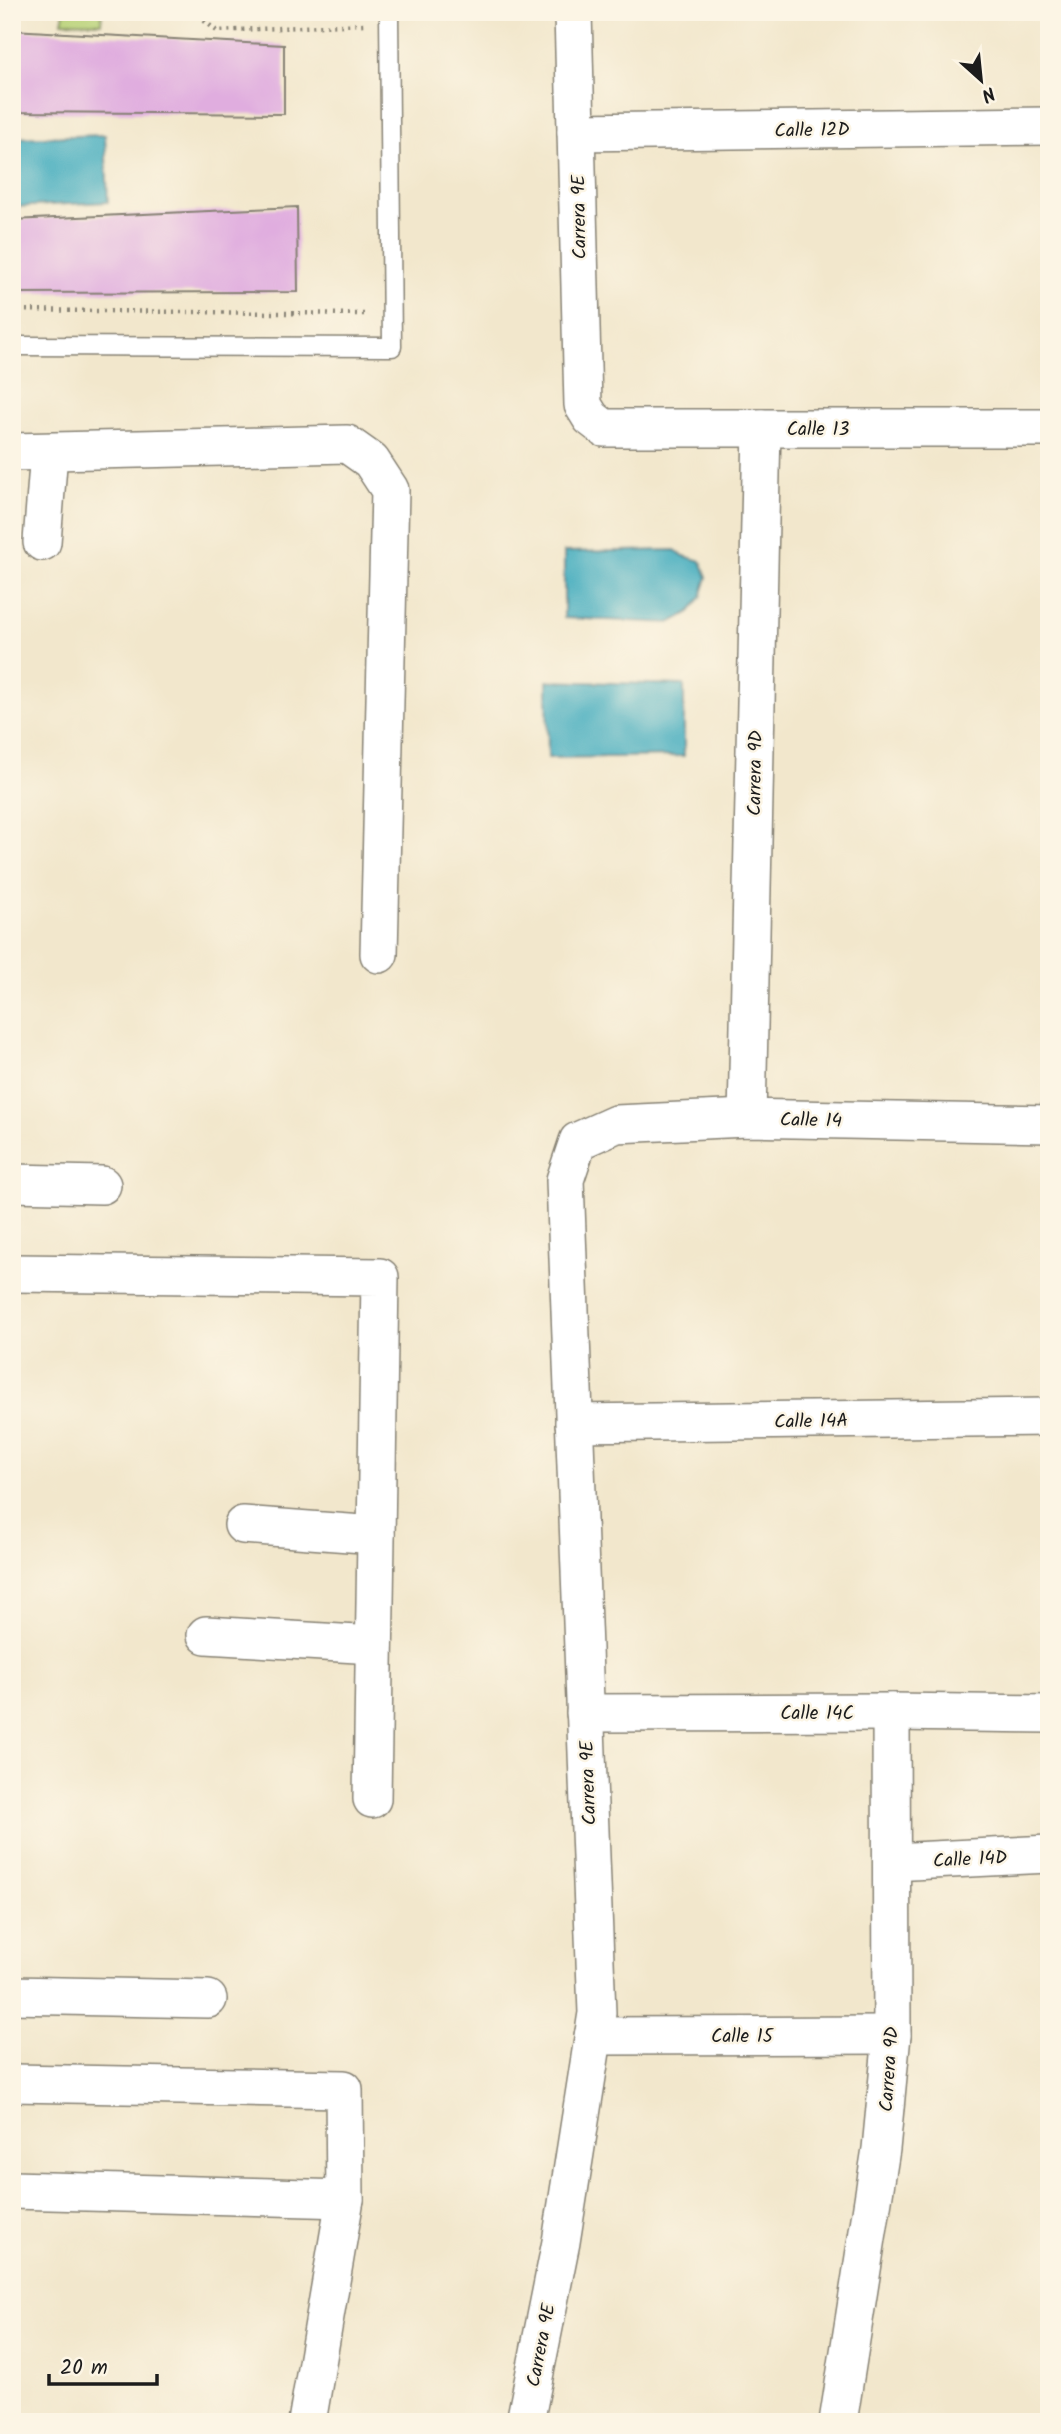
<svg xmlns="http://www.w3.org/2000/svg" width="1061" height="2434" font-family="Kalam,sans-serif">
	<rect width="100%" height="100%" fill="#fcf5e5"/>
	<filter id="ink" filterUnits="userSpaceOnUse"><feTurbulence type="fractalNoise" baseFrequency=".0143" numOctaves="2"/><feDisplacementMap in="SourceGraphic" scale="14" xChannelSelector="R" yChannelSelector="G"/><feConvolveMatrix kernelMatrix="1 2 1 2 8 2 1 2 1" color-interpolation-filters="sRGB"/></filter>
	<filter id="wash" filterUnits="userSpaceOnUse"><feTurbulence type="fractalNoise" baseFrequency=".00686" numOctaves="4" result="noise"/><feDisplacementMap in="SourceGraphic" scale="28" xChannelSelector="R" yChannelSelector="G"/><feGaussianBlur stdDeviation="1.57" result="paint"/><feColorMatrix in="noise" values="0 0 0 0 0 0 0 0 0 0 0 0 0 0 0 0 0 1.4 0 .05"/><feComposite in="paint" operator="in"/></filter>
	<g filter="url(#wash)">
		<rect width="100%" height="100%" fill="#f2e7cc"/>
		<!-- green -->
		<polygon fill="#b8d277" stroke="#6a774a" stroke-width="2" points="64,12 102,12 101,23 62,22"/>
		<!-- water -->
		<g fill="#3fabbe" stroke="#2e646d" stroke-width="2">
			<polygon points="105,135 108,202 12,207 12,138"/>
			<polygon points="675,550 684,556 701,561 707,577 701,597 690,612 670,623 564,618 564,552"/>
			<polygon points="547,681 684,685 684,756 548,758"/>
		</g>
		<g id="blocks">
			<!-- building -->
			<g fill="#e0addf">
				<polygon points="12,30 284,45 284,114 12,112"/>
				<polygon points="297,207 298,292 12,293 12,220"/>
			</g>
		</g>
	</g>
	<g filter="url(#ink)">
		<use href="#blocks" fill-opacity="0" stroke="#878274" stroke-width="2"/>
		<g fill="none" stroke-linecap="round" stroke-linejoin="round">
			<!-- service casing -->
			<g stroke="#878274" stroke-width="21">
				<polyline id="service" points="12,346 392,347 389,12"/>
			</g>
			<!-- minor casing -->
			<g stroke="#878274" stroke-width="40">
				<g id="minor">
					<polyline points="573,12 583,405 591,418 604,428 1049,428"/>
					<polyline points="576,132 1049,126"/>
					<polyline points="12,452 347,444 371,461 390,490 379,954"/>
					<polyline points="42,542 49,452"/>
					<polyline points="747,1118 762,428"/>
					<polyline points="12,1183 102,1185"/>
					<polyline points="12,1273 380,1277 372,1799"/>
					<polyline points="574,1423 1049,1417"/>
					<polyline points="243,1525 376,1535"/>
					<polyline points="206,1635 374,1645"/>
					<polyline points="585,1713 891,1712 1049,1714"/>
					<polyline points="892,1862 1049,1854"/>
					<polyline points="12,1995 208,1999"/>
					<polyline points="593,2036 892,2035"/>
					<polyline points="12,2083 344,2089 345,2199 307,2422"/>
					<polyline points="12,2190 345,2199"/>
					<polyline points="525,2422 561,2242 597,2013 565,1180 578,1141 616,1124 747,1118 1049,1124"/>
					<polyline points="838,2422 881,2149 892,2035 891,1712"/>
				</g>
			</g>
			<!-- path -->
			<g stroke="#878274" stroke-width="4.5" stroke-dasharray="2 5" stroke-linecap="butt">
				<polyline points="193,12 217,31 364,24"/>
				<polyline points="12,310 365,314 365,312"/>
			</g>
			<!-- service -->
			<use href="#service" stroke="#fff" stroke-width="18"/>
			<!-- minor -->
			<use href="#minor" stroke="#fff" stroke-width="37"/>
		</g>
	</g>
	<g text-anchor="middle" stroke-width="5" stroke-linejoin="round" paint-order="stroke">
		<!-- street labels -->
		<g font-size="19" fill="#1c1c1c" stroke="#fcf5e5">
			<text transform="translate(812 129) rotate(-1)" y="7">Calle 12D</text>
			<text transform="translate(578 217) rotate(-91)" y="7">Carrera 9E</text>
			<text x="818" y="435">Calle 13</text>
			<text transform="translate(754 773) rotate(-89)" y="7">Carrera 9D</text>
			<text transform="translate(811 1119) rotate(1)" y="7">Calle 14</text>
			<text transform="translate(811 1420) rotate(-1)" y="7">Calle 14A</text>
			<text x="817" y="1719">Calle 14C</text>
			<text transform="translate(587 1783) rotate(-92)" y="7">Carrera 9E</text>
			<text transform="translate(970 1858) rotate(-3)" y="7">Calle 14D</text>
			<text x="742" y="2042">Calle 15</text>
			<text transform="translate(888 2069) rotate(-86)" y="7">Carrera 9D</text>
			<text transform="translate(540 2345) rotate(-79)" y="7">Carrera 9E</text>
		</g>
	</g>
	<!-- margin -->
	<rect width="1061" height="2434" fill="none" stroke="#fcf5e5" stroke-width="42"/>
	<!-- north arrow -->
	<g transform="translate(981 80) rotate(153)" stroke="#fcf5e5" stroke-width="5" paint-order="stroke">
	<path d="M0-5L12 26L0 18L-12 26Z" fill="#1c1c1c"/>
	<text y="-10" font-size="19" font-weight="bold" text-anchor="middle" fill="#1c1c1c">N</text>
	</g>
	<!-- scale -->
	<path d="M49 2374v10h108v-10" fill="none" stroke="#1c1c1c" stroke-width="3.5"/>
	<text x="60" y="2374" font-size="21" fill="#1c1c1c" stroke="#fcf5e5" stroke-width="5" paint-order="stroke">20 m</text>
</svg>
